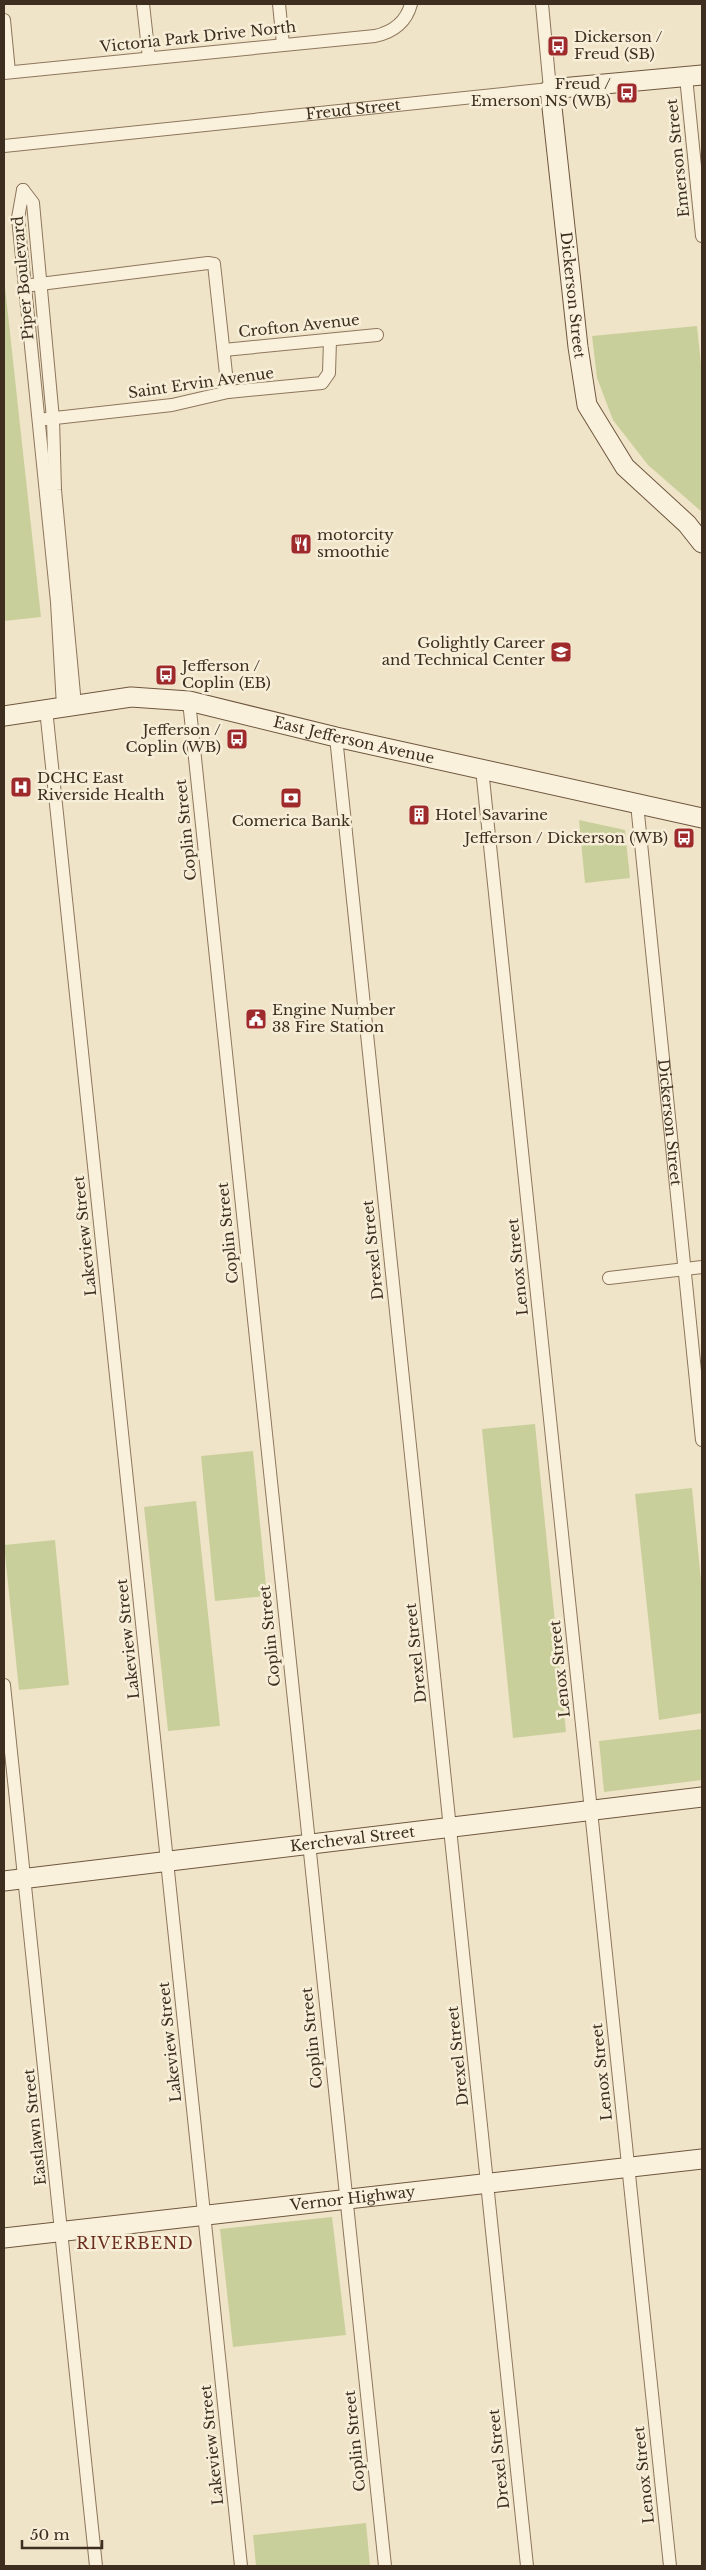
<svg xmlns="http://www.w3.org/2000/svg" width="706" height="2570" font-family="'Libre Baskerville',serif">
	<rect width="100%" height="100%" fill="#f0e4c8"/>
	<!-- green -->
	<g fill="#c9cf9b">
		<polygon points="4,278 41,617 4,621"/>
		<polygon points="697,326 702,374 702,512 648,465 613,420 597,378 592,336"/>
		<polygon points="579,820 625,830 630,878 585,883"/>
		<polygon points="535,1424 566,1732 513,1738 482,1429"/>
		<polygon points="253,1451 267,1596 215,1601 201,1456"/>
		<polygon points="692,1488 702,1591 702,1713 659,1720 635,1494"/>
		<polygon points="196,1501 220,1726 168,1731 144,1507"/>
		<polygon points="55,1540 69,1685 19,1690 4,1545"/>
		<polygon points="702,1729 702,1780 604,1792 599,1741"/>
		<polygon points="332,2217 346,2335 233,2347 220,2229"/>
		<polygon points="366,2523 370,2566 256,2566 253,2535"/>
	</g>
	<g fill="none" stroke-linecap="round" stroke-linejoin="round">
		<!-- street casing -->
		<g stroke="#8d765c" stroke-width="14">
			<g id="street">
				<polyline points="143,4 149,58"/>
				<polyline points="279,4 283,44"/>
				<polyline points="4,20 9,72"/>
				<path d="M4,73L375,36C393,32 406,23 411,4"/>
				<polyline points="686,77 702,236"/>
				<path id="s1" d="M4,146L550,89L542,4"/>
				<polyline points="23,190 33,203 53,419 55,490 75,705"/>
				<polyline points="23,190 18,218 57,602 63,706"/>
				<polyline points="32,285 208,263 214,264 228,392"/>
				<polyline points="224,350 377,335"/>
				<polyline points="46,419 172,405 228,392 322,383 329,373 330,340"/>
				<polyline points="189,701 385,2566"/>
				<polyline points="46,709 241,2566"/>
				<polyline points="336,737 527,2566"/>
				<polyline points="482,769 670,2566"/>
				<path id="s2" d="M637,804L702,1440"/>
				<polyline points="609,1278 702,1267"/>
				<polyline points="4,1685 96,2566"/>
			</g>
		</g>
		<!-- secondary casing -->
		<g stroke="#6f573f" stroke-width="21">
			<g id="secondary">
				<path id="s3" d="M702,75L550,89L578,347L587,405L625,467L687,524L702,543"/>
				<path id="s4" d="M4,716L131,697L189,701L336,737L702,818"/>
				<path id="s5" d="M4,1881L702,1797"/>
				<path id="s6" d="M4,2238L702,2159"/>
			</g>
		</g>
		<!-- street -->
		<use href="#street" stroke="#faf1dc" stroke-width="12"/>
		<!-- secondary -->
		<use href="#secondary" stroke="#faf1dc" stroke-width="19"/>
	</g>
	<!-- icons -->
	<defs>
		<g id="bus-square" transform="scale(1.125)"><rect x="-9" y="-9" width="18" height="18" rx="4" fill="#9e2a2b" stroke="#f7eed8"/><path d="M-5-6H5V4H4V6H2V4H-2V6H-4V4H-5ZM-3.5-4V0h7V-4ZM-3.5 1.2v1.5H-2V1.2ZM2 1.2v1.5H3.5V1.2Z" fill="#fff"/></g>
		<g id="restaurant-square" transform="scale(1.125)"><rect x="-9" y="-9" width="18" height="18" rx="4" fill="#9e2a2b" stroke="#f7eed8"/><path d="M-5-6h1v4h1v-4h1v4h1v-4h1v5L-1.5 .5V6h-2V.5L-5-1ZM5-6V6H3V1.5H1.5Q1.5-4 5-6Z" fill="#fff"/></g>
		<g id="school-square" transform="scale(1.125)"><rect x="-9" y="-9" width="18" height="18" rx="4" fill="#9e2a2b" stroke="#f7eed8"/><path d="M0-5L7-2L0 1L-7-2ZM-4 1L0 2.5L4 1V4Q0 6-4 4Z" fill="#fff"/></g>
		<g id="hospital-square" transform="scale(1.125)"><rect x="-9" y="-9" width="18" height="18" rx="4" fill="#9e2a2b" stroke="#f7eed8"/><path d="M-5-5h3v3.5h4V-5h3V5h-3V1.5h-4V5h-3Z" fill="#fff"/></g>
		<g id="bank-square" transform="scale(1.125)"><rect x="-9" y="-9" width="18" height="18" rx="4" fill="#9e2a2b" stroke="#f7eed8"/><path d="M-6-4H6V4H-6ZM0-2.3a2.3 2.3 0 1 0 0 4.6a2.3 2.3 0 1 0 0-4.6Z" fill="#fff"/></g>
		<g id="building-square" transform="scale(1.125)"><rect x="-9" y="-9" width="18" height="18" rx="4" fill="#9e2a2b" stroke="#f7eed8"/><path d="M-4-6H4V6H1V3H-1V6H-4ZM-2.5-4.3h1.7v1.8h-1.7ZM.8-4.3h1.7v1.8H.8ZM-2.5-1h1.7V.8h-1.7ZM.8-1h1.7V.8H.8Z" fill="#fff"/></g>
		<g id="civic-square" transform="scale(1.125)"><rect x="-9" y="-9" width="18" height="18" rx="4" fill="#9e2a2b" stroke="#f7eed8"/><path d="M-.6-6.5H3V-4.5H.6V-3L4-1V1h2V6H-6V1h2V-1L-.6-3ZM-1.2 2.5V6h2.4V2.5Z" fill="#fff"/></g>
	</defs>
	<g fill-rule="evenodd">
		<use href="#bus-square" x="558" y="46"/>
		<use href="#bus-square" x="627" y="93"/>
		<use href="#restaurant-square" x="301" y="544"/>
		<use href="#school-square" x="561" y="652"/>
		<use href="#bus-square" x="166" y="675"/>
		<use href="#bus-square" x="237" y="739"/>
		<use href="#hospital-square" x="21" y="787"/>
		<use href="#bank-square" x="291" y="798"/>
		<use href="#building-square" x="419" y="815"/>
		<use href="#bus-square" x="684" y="838"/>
		<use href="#civic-square" x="256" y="1019"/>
	</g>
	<g text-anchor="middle" stroke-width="5" stroke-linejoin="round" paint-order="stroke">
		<!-- street labels -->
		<g font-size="15" fill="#3d2e20" stroke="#f7eed8">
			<text transform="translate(198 37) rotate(-6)" y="5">Victoria Park Drive North</text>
			<text dy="5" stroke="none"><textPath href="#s1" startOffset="351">Freud Street</textPath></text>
			<text transform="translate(678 158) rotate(-96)" y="5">Emerson Street</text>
			<text transform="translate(23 278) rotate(-95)" y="5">Piper Boulevard</text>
			<text dy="5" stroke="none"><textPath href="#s3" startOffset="360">Dickerson Street</textPath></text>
			<text transform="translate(299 326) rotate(-6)" y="5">Crofton Avenue</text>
			<text transform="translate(201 383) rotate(-8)" y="5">Saint Ervin Avenue</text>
			<text dy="5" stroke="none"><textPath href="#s4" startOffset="356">East Jefferson Avenue</textPath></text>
			<text transform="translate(186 830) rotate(-96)" y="5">Coplin Street</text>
			<text dy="5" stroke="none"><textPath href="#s2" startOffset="320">Dickerson Street</textPath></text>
			<text transform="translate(228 1233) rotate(-96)" y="5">Coplin Street</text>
			<text transform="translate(85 1236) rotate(-96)" y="5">Lakeview Street</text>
			<text transform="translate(373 1250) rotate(-96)" y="5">Drexel Street</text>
			<text transform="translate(518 1267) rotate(-96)" y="5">Lenox Street</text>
			<text transform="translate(270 1636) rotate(-96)" y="5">Coplin Street</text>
			<text transform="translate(128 1639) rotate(-96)" y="5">Lakeview Street</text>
			<text transform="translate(416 1653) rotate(-96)" y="5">Drexel Street</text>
			<text transform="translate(560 1669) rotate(-96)" y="5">Lenox Street</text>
			<text dy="5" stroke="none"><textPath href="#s5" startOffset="351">Kercheval Street</textPath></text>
			<text transform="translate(312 2038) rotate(-96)" y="5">Coplin Street</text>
			<text transform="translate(170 2042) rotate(-96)" y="5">Lakeview Street</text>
			<text transform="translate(458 2056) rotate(-96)" y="5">Drexel Street</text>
			<text transform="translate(602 2072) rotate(-96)" y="5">Lenox Street</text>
			<text transform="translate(35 2127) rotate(-96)" y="5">Eastlawn Street</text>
			<text dy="5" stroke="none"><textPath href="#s6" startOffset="351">Vernor Highway</textPath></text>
			<text transform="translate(355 2441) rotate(-96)" y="5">Coplin Street</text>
			<text transform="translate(212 2445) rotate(-96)" y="5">Lakeview Street</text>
			<text transform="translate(499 2459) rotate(-96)" y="5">Drexel Street</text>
			<text transform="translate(644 2475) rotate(-96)" y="5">Lenox Street</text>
		</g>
		<!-- poi labels -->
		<g font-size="15" fill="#3d2e20" stroke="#f7eed8" text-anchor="start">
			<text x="574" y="42">Dickerson /<tspan x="574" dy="17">Freud (SB)</tspan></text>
			<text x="611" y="89" text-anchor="end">Freud /<tspan x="611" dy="17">Emerson NS (WB)</tspan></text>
			<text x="317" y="540">motorcity<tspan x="317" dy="17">smoothie</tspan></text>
			<text x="545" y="648" text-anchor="end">Golightly Career<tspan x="545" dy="17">and Technical Center</tspan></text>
			<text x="182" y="671">Jefferson /<tspan x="182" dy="17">Coplin (EB)</tspan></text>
			<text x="221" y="735" text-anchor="end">Jefferson /<tspan x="221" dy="17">Coplin (WB)</tspan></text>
			<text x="37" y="783">DCHC East<tspan x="37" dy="17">Riverside Health</tspan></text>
			<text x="435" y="820">Hotel Savarine</text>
			<text x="291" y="826" text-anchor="middle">Comerica Bank</text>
			<text x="668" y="843" text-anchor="end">Jefferson / Dickerson (WB)</text>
			<text x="272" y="1015">Engine Number<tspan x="272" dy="17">38 Fire Station</tspan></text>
		</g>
		<!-- neighbourhood labels -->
		<g font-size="16" letter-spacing="1" fill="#6b2e1e" stroke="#f7eed8">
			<text x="135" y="2249">RIVERBEND</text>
		</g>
	</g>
	<!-- border -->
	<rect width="706" height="2570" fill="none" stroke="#3d2e20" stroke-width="10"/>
	<!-- scale -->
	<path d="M22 2540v8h80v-8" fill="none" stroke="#3d2e20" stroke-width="2.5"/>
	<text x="30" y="2540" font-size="15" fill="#3d2e20" stroke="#f7eed8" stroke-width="4" paint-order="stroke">50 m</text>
</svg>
